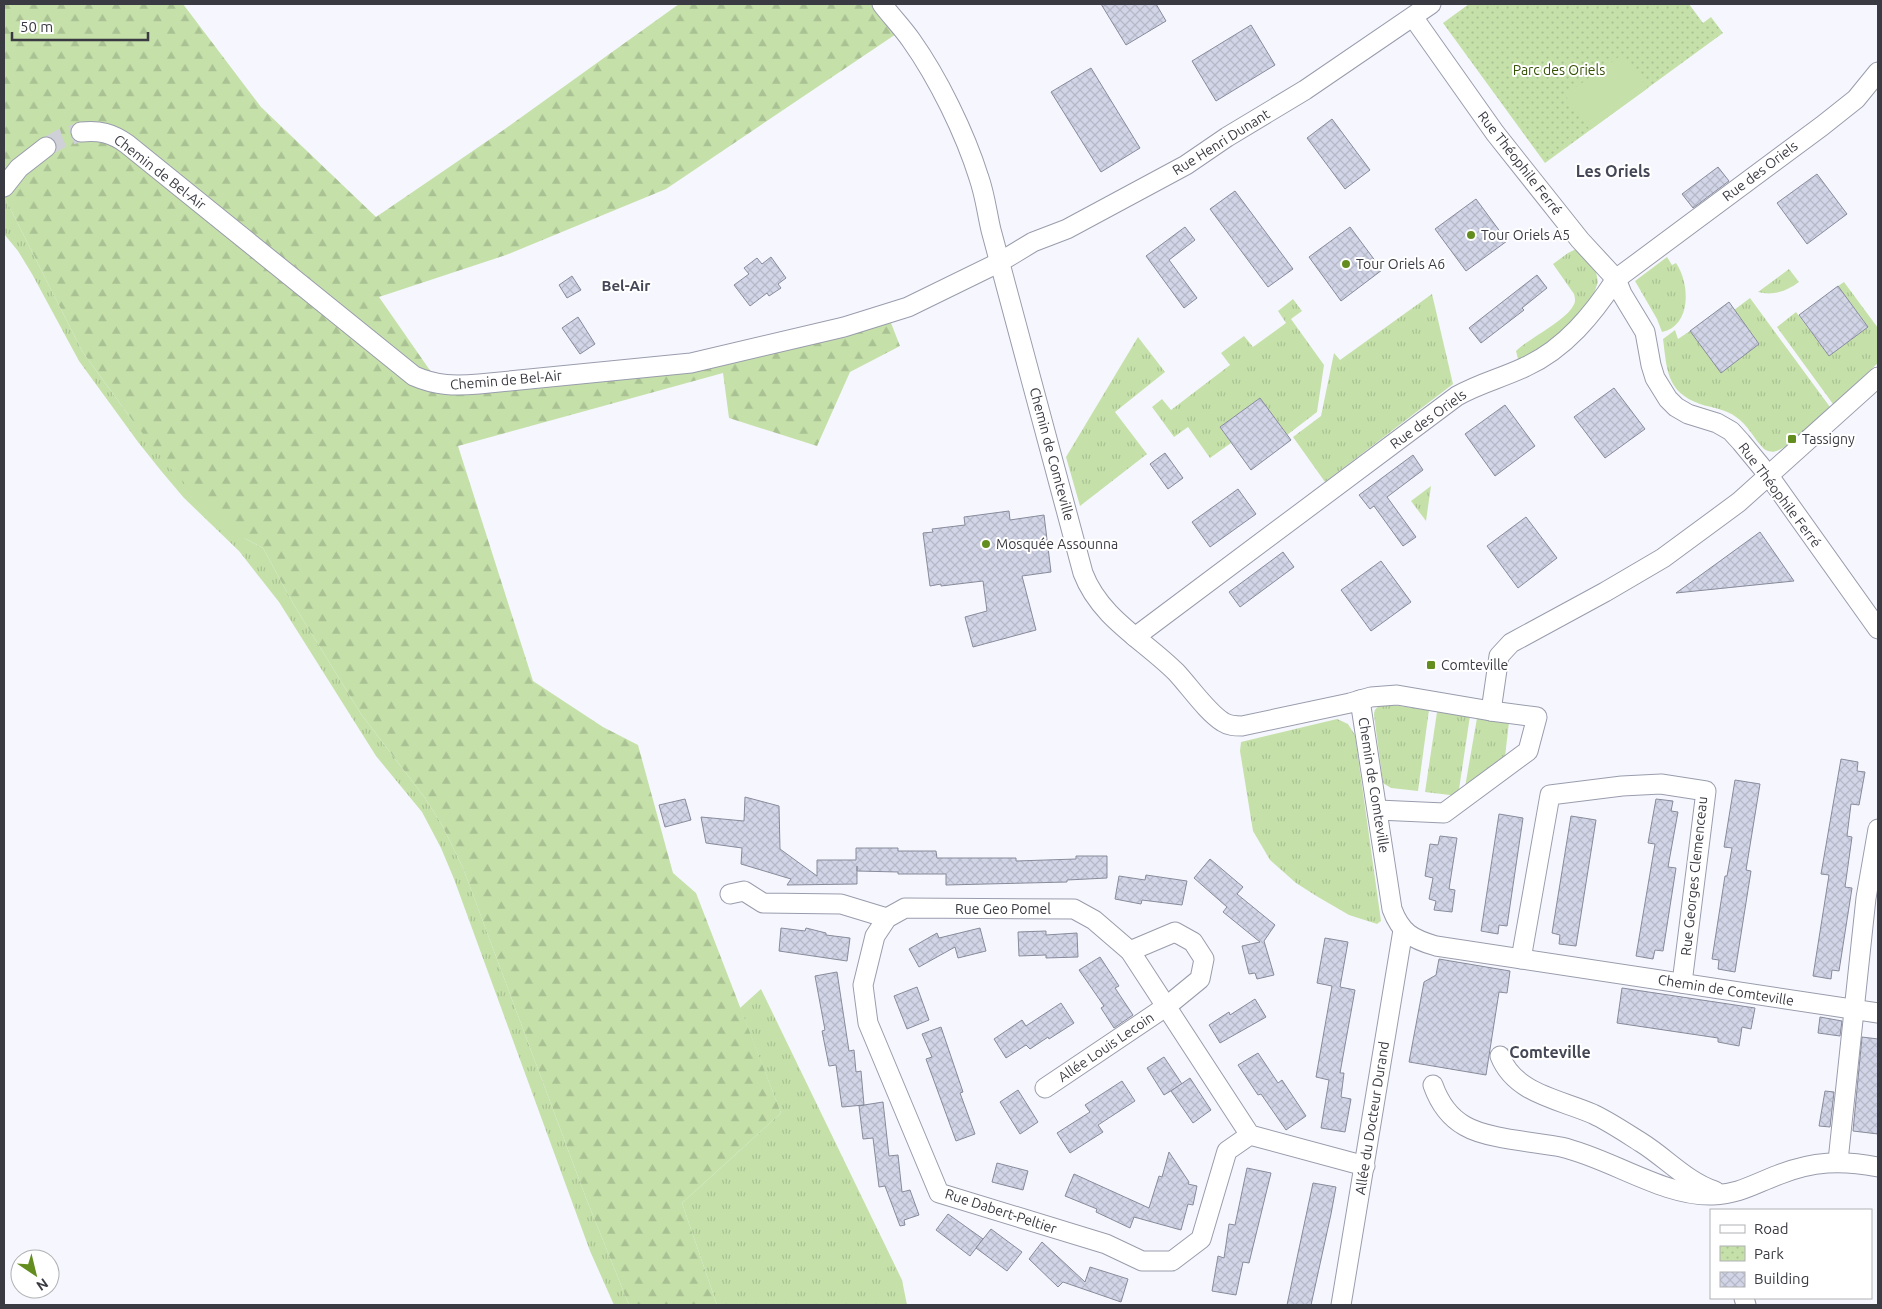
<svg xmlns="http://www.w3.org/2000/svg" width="1882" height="1309" font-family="Ubuntu,sans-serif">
	<defs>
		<pattern id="grass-tufts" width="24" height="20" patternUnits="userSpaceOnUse" patternTransform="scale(1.25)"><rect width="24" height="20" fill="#c5e1a9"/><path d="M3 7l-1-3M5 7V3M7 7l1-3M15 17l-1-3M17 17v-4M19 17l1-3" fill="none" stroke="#aac293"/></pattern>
		<pattern id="forest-firs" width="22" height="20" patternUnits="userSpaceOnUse" patternTransform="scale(1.25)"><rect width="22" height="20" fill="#c5e1a9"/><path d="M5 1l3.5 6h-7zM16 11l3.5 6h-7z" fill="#aac293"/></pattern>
		<pattern id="park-dots" width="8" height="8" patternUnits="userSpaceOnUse" patternTransform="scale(1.25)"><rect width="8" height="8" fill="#c5e1a9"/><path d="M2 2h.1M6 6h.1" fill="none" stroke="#aac293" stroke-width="1.8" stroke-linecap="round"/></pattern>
		<pattern id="building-cross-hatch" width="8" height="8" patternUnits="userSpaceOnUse" patternTransform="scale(1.25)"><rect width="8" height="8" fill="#d2d5e7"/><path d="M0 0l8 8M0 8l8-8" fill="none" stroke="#b5b8c7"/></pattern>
	</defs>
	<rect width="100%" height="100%" fill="#f6f7fe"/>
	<!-- grass -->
	<g fill="url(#grass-tufts)">
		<polygon points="4,196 82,351 132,420 246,539 263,548 294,605 361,714 425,798 442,825 463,868 586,1198 629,1305 614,1305 590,1251 454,879 441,848 422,812 376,756 279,602 239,551 184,498 162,472 138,442 79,361 32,274 18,251 4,234"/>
		<path d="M1576,249L1596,272L1598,282L1593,296L1562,334L1521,360L1518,359L1516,351C1530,338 1566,320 1573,306C1576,302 1575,298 1574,294L1553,264L1568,253Z"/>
		<path d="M1667,257L1672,265L1676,263C1690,283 1692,326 1662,332L1657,319L1635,281Z"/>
		<path d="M1789,269L1799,282C1787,291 1773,296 1758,292Z"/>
		<polygon points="1844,282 1878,328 1878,363 1833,404 1777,327 1796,312 1829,356 1868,327 1838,286"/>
		<polygon points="1432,294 1453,384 1325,482 1293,437 1321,416 1334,353 1340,360"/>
		<path d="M1750,298L1830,407C1818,417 1791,445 1779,450C1773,453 1769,452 1764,449C1754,439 1748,425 1736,417C1726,409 1712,408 1700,404C1666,392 1667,369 1663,339L1675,330L1678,339L1690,331L1721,372L1759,344L1734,310Z"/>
		<polygon points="1293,299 1302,311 1291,319 1324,365 1317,412 1287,435 1260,398 1220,427 1231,443 1210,458 1188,427 1174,437 1152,407 1162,399 1171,410 1230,365 1221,353 1244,336 1253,347 1286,323 1278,311"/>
		<polygon points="1138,337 1165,372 1115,412 1147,454 1080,506 1066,457"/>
		<polygon points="1431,486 1426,521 1411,501"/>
		<path d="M1385,704L1429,710L1418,791L1391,788L1383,783L1374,715C1374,708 1378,706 1385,704Z"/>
		<polygon points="1437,712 1470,716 1458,796 1425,792"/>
		<polygon points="1477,718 1509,722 1505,757 1465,787"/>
		<polygon points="1337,719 1348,724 1355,735 1381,921 1377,924 1349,915 1318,897 1296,883 1270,860 1253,831 1240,751 1241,742"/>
		<polygon points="761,989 902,1280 907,1305 717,1305 682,1203 781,1113 740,1008"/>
	</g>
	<!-- forest -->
	<polygon fill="url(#forest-firs)" points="4,4 183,4 261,107 376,217 502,131 679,4 888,4 908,26 666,189 506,255 379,297 445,392 716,362 891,323 900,346 850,372 817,446 729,418 723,373 458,446 533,681 603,727 638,745 673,873 696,893 781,1113 682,1203 717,1305 629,1305 586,1198 463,868 442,825 425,798 361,714 294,605 263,548 246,539 225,524 171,469 132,420 82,351 4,196"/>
	<!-- park -->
	<polygon fill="url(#park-dots)" points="1469,4 1689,4 1703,23 1711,17 1723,33 1545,163 1443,23"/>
	<!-- garden -->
	<polygon fill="#c5e1a9" points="1623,54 1648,88 1590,130 1565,95"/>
	<!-- building -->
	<g fill="url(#building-cross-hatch)" stroke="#888b9b">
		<polygon points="1101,4 1156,4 1166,21 1126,45"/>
		<polygon points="1251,25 1275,65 1216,101 1192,61"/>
		<polygon points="1091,68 1140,148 1101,172 1051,92"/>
		<polygon points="1332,119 1370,170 1345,189 1307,138"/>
		<polygon points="1718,167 1729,181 1693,208 1682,194"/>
		<polygon points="1817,174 1847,214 1807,244 1777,203"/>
		<polygon points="1235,191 1293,269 1268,287 1210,209"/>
		<polygon points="1476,199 1507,241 1466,271 1435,229"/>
		<polygon points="1185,227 1195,240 1169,260 1197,298 1184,308 1146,256"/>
		<polygon points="1350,227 1382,270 1341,301 1309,257"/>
		<polygon points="771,257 786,278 778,284 781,288 769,296 767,293 750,306 734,285 749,274 744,268 757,258 762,264"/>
		<polygon points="1537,275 1547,288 1522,308 1524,310 1481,343 1469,328"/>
		<polygon points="572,276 581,290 567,298 559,285"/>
		<polygon points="1838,286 1868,327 1829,356 1799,315"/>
		<polygon points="1729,302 1759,344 1721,373 1690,331"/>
		<polygon points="578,317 595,344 580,354 562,328"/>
		<polygon points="1614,388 1645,429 1605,458 1574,417"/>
		<polygon points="1260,398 1291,440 1251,470 1220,427"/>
		<polygon points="1505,405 1535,446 1495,476 1465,434"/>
		<polygon points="1165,453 1183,478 1168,489 1150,464"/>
		<polygon points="1413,455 1423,470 1387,497 1416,537 1403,546 1374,506 1370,509 1359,495"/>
		<polygon points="1238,489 1256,514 1210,547 1192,522"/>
		<polygon points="1009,511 1010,520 1044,515 1051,572 1022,576 1036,630 973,647 965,617 987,611 983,581 941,586 941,584 930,586 923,533 933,532 932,529 965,525 964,517"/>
		<polygon points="1526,517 1557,558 1518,588 1487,546"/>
		<polygon points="1760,532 1794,581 1676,593"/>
		<polygon points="1283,552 1294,567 1240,607 1229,592"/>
		<polygon points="1381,561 1411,602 1371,631 1341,590"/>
		<polygon points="1841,759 1858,762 1857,771 1865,772 1859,805 1851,804 1847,836 1852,837 1845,887 1852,888 1839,971 1832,970 1831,979 1813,976 1829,875 1821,874"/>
		<polygon points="1735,780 1760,784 1746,870 1751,871 1735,972 1718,969 1719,960 1712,959 1725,876 1727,876 1732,848 1724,847"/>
		<polygon points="745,797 779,806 780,849 817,876 817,860 856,860 856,848 898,848 898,851 936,851 937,858 1016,858 1016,861 1076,859 1076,856 1107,856 1107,878 1067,880 1067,882 946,885 946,874 898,874 898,872 857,871 857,866 857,884 787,885 791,879 741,864 742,848 706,843 701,817 744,821"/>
		<polygon points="685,799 691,820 665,827 659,805"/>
		<polygon points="1656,799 1673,801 1671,811 1678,812 1668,867 1676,868 1663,951 1655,950 1653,959 1636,956 1655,844 1648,843"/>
		<polygon points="1499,814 1523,818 1507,926 1499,925 1498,934 1481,931"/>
		<polygon points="1571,816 1596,820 1576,946 1559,944 1560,935 1552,933"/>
		<polygon points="1440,836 1457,838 1449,889 1455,890 1452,912 1434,910 1436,901 1429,899 1433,878 1425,876 1430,844 1438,845"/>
		<polygon points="1210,859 1243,887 1237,894 1275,925 1264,941 1274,975 1257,979 1255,973 1249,974 1242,946 1260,942 1223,912 1227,907 1194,878"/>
		<polygon points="1146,875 1187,881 1182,905 1142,900 1141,904 1115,899 1119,876 1145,880"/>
		<polygon points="781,928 805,931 806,928 826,933 826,935 850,938 847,961 779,951"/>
		<polygon points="980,928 986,951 958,958 955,947 919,967 909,949 937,933 939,938"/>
		<polygon points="1046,931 1046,935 1077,933 1078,957 1046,958 1046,955 1019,956 1018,932"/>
		<polygon points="1325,938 1348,942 1340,987 1355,990 1340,1073 1344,1073 1341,1097 1351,1099 1345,1132 1321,1128 1329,1080 1316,1077 1332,986 1317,983"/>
		<polygon points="1100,957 1119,986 1115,988 1133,1015 1114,1028 1101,1008 1104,1006 1079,970"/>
		<polygon points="1439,959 1510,971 1507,993 1499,992 1486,1075 1409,1062 1424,982 1436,975"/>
		<polygon points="837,972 849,1051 854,1050 856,1072 861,1071 864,1105 883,1102 889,1156 898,1155 902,1192 910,1190 919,1215 904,1220 905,1225 900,1226 885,1186 879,1187 873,1138 863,1139 859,1106 864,1105 842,1107 836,1065 829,1066 822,1031 825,1030 815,976"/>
		<polygon points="917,987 929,1020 907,1029 894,996"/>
		<polygon points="1622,988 1755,1008 1751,1029 1742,1027 1739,1046 1718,1042 1718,1038 1617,1023"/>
		<polygon points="1255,999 1266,1017 1220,1043 1209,1025 1229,1012 1230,1015"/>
		<polygon points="1061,1003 1074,1023 1049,1039 1048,1037 1030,1049 1026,1045 1006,1058 994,1039 1022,1020 1026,1026"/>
		<polygon points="1820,1017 1842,1021 1840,1036 1818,1033"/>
		<polygon points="941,1027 963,1092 960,1093 975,1134 956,1141 926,1059 932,1057 922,1034"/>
		<polygon points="1862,1037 1878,1039 1878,1134 1853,1131"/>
		<polygon points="1258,1053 1278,1083 1282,1080 1306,1116 1286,1130 1261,1094 1258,1095 1238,1065"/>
		<polygon points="1164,1057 1182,1084 1164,1095 1147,1068"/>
		<polygon points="1190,1078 1211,1110 1193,1123 1171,1091"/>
		<polygon points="1122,1081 1135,1101 1098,1125 1103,1132 1070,1153 1057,1133 1090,1112 1085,1105"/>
		<polygon points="1018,1090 1038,1122 1020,1134 1000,1102"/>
		<polygon points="1825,1091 1834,1092 1830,1127 1819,1126"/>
		<polygon points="1169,1152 1189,1182 1188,1184 1197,1186 1193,1205 1188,1204 1181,1230 1134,1217 1130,1228 1096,1212 1097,1209 1065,1196 1074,1174 1149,1208 1159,1176 1162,1177"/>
		<polygon points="997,1163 1028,1171 1023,1190 992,1182"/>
		<polygon points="1247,1168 1271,1173 1249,1263 1243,1262 1236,1295 1212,1291 1218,1256 1224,1258 1229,1224 1235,1225"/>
		<polygon points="1313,1183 1336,1187 1331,1214 1311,1305 1287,1305"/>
		<polygon points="948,1214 983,1239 970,1256 936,1230"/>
		<polygon points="991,1229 1022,1252 1007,1271 976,1248"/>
		<polygon points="1042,1242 1085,1282 1090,1267 1128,1279 1121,1302 1063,1282 1058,1287 1029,1259"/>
	</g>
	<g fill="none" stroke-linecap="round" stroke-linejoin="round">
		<!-- minor-tunnel -->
		<polyline stroke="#d0d1d8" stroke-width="19" stroke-dasharray="19 9" stroke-linecap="butt" points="46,147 62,138 81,132"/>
		<!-- minor casing -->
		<g stroke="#999cac" stroke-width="21">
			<g id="minor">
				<path d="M882,4C891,16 902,27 911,40C938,78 965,133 979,178C985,195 987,213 991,230L1083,573C1100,618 1144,640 1176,672C1190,687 1207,712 1223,722C1229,726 1235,726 1242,726L1350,703L1371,697L1397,695L1491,711L1537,717L1528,751L1444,813L1378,810"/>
				<polyline points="1413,17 1495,133 1580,240 1616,279 1622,294 1645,332 1651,365 1655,378 1668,399 1676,407 1688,414 1717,423 1731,431 1741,442 1769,476 1878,629"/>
				<path d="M81,132C99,130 112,133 127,144L414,376C437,386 455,386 479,384L691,363L844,327L908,307L1000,262L1033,242L1067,229L1186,165L1227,137L1305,90L1431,4"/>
				<polyline points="4,187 19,168 46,147"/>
				<path d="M1135,637L1457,396C1480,383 1502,378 1525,367C1565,349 1593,314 1616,279L1822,126L1856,99L1878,72"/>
				<path d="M1360,700L1392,909C1401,933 1412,939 1436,946L1878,1013"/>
				<polyline points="1491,711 1499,656 1511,643 1605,592 1663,558 1739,502 1878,377"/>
				<polyline points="730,894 744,891 763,903 841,904 887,918"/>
				<polyline points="1521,959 1550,795 1622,786 1661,784 1706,791 1682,983"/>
				<path d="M1500,1056C1515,1094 1559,1099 1593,1114C1610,1122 1626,1133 1642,1143C1666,1158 1687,1182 1715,1191"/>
				<path d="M1433,1085C1439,1102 1449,1117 1465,1126C1487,1139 1535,1142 1561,1147C1610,1158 1664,1197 1713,1195C1739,1194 1754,1184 1778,1175C1813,1161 1841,1160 1878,1167"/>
				<polyline points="1045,1088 1167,1006 1200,979 1204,959 1193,942 1175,932 1130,951"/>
				<polyline points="1250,1135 1227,1151 1201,1239 1172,1261 1142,1261 1106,1244 939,1193 868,1023 863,985 875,936 887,918 905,908 1074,909 1094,920 1130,951 1250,1135 1365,1166"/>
				<polyline points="1838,1161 1866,898 1878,829"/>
				<polyline points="1744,1298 1746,1305"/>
				<polyline points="1341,1305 1403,930"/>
			</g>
		</g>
		<!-- minor -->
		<use href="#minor" stroke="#fff" stroke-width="19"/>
	</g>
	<!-- markers -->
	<g fill="#638e1f" stroke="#fff" stroke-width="2">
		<circle cx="1471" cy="235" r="5"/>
		<circle cx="1346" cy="264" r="5"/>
		<rect x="1787" y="434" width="10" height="10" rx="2.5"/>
		<circle cx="986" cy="544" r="5"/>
		<rect x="1426" y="660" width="10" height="10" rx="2.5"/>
	</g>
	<g text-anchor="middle" stroke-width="4" stroke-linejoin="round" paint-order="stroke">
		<!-- park labels -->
		<g font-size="14" fill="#355105" stroke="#fff">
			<text x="1559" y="75">Parc des Oriels</text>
		</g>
		<!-- street labels -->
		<g font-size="14" fill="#3a3b42" stroke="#fff">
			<text transform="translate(1221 142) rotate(-32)" y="5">Rue Henri Dunant</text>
			<text transform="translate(1520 163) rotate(52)" y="5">Rue Théophile Ferré</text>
			<text transform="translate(1760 171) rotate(-37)" y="5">Rue des Oriels</text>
			<text transform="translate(160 172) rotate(38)" y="5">Chemin de Bel-Air</text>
			<text transform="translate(506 380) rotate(-5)" y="5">Chemin de Bel-Air</text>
			<text transform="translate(1428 419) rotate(-36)" y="5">Rue des Oriels</text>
			<text transform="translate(1052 454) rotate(75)" y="5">Chemin de Comteville</text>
			<text transform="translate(1780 495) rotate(53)" y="5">Rue Théophile Ferré</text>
			<text transform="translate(1374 785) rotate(81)" y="5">Chemin de Comteville</text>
			<text transform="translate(1694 876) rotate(-84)" y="5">Rue Georges Clemenceau</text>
			<text x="1003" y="914">Rue Geo Pomel</text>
			<text transform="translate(1726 990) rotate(9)" y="5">Chemin de Comteville</text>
			<text transform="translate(1106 1047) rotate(-34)" y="5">Allée Louis Lecoin</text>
			<text transform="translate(1372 1118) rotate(-81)" y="5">Allée du Docteur Durand</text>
			<text transform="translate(1001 1211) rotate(18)" y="5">Rue Dabert-Peltier</text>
		</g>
		<!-- poi labels -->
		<g font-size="14" fill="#3a3b42" stroke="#fff" text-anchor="start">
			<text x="1481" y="240">Tour Oriels A5</text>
			<text x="1356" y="269">Tour Oriels A6</text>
			<text x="1802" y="444">Tassigny</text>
			<text x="996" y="549">Mosquée Assounna</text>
			<text x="1441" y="670">Comteville</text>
		</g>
		<!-- neighbourhood labels -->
		<g font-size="15" font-weight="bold" fill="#444755" stroke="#fff">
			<text x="626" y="291">Bel-Air</text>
		</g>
		<!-- quarter labels -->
		<g font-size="16" font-weight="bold" fill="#444755" stroke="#fff">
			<text x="1613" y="177">Les Oriels</text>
			<text x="1550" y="1058">Comteville</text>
		</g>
	</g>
	<!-- border -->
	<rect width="1882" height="1309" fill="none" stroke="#3a3b42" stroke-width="10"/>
	<!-- legend -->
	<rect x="1710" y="1209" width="162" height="90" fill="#ffffff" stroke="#b0b1b3"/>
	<rect x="1720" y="1225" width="25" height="8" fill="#ffffff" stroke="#b0b1b3"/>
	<text x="1754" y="1234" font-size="15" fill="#3a3b42">Road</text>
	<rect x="1720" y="1246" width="25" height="15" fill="url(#park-dots)" stroke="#b0b1b3"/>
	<text x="1754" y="1259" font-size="15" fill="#3a3b42">Park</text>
	<rect x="1720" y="1272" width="25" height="15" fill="url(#building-cross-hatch)" stroke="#b0b1b3"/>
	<text x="1754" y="1284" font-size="15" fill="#3a3b42">Building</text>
	<!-- north arrow -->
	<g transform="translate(35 1274) rotate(145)"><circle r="24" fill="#ffffff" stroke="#b0b1b3"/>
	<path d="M0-4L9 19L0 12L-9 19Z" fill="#638e1f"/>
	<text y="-8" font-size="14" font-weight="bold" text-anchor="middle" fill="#3a3b42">N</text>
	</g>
	<!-- scale -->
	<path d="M12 32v8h136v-8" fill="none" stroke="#3a3b42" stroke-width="2.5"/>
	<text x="20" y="32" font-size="15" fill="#3a3b42" stroke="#ffffff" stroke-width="4" paint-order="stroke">50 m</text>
</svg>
